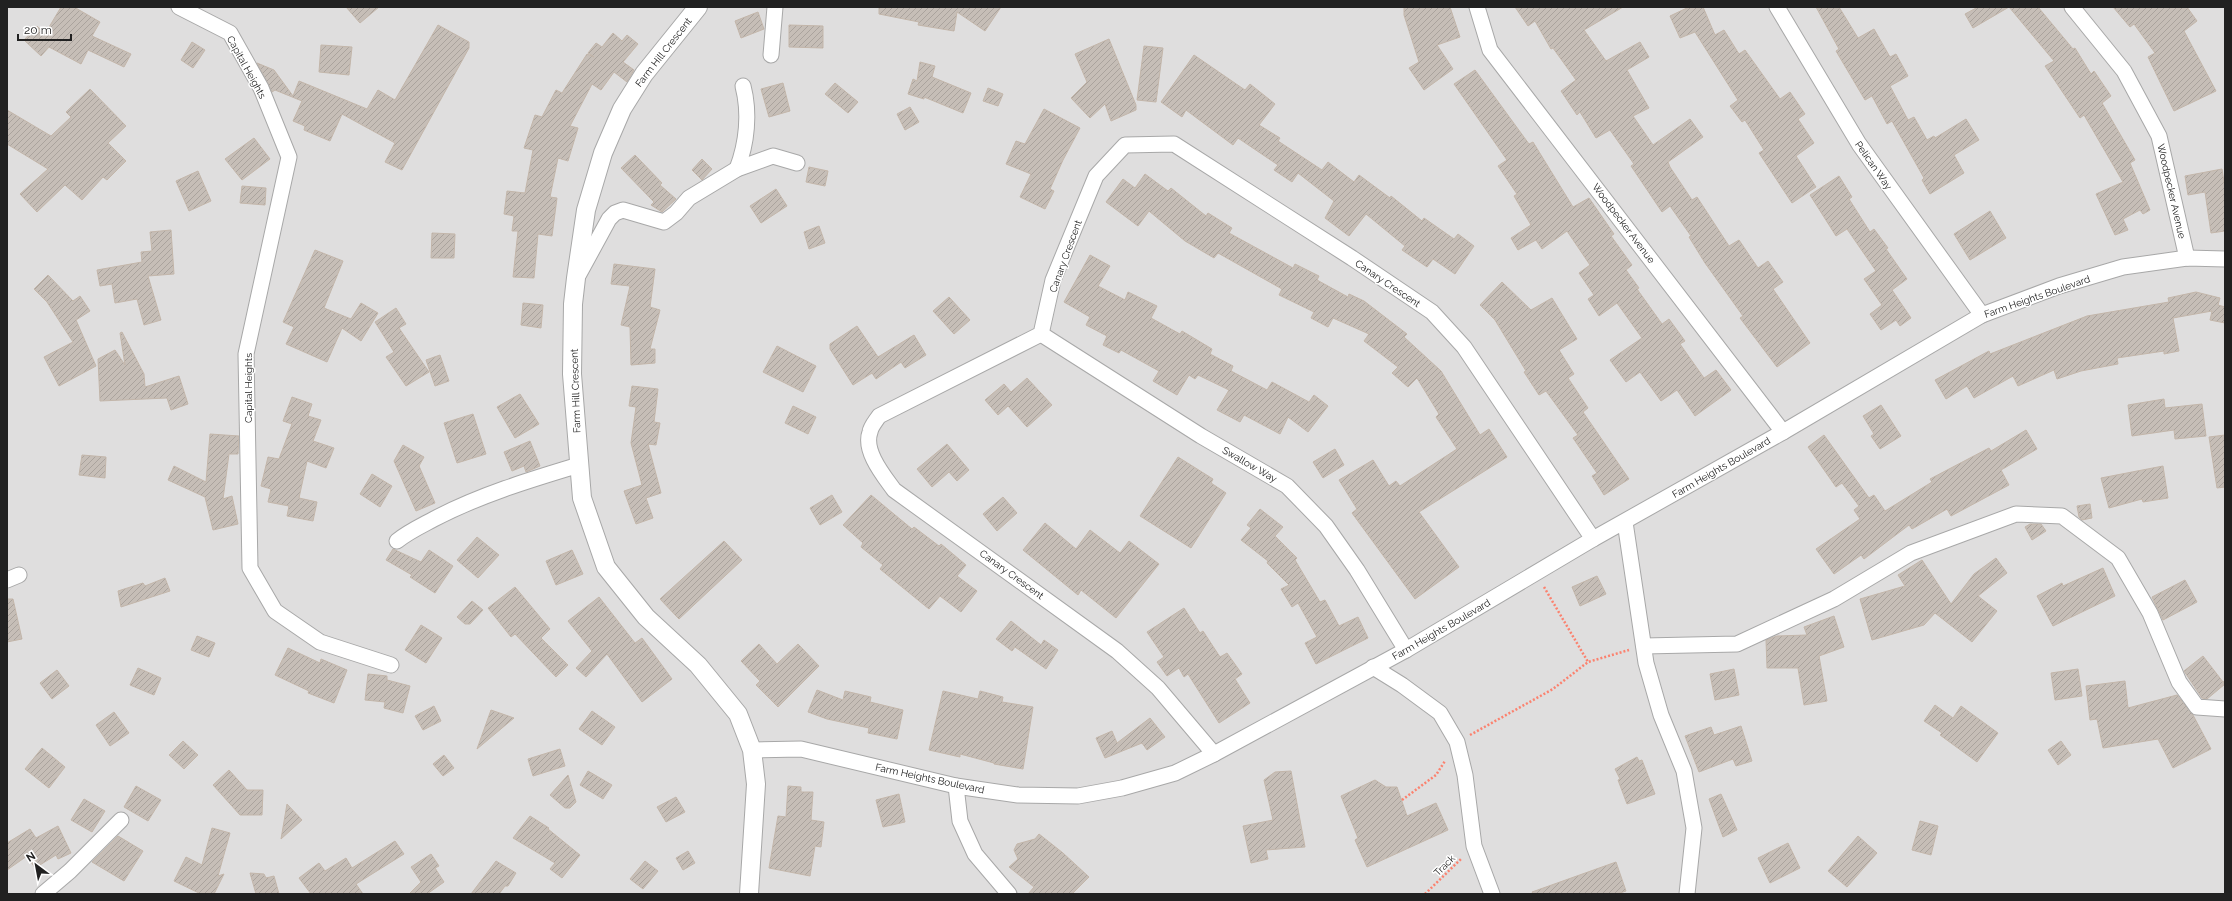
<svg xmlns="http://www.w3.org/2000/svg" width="2232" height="901" font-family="Raleway,sans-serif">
	<defs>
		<pattern id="building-hatch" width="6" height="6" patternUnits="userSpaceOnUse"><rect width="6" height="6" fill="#c6beb7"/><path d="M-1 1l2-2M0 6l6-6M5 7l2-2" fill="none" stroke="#aaa39d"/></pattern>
	</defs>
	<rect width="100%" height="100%" fill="#f1eee8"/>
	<!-- residential -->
	<rect fill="#dfdede" x="7" y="7" width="2218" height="887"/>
	<!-- building -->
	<g fill="url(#building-hatch)" stroke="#c3b6aa">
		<polygon points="61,7 74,7 100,22 92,36 131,54 124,67 88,50 81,64 49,47 41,56 24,40 37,26 45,34"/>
		<polygon points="346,7 379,7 360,23"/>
		<polygon points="879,7 1001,7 985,31 957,12 954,31 918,25 919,22 879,14"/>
		<polygon points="1404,7 1450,7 1460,37 1437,45 1453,69 1424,90 1409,68 1419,62 1404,15"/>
		<polygon points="1515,7 1623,7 1584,30 1606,61 1640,42 1649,57 1627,70 1649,108 1633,116 1653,145 1690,119 1703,137 1668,162 1670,167 1692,200 1697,197 1729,246 1739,240 1758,268 1768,261 1783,282 1773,289 1810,343 1777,367 1740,318 1743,316 1705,263 1689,237 1691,236 1670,206 1662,212 1631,166 1634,164 1610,130 1596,138 1580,112 1577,115 1561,91 1576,80 1553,48 1551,49 1535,21 1528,26"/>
		<polygon points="1689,7 1703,7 1715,35 1724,30 1739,54 1745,50 1780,99 1790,92 1805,114 1798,119 1814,143 1796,156 1816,187 1792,203 1759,153 1764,150 1745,120 1742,122 1730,106 1738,100 1695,32 1680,38 1670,16"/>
		<polygon points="1816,7 1839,7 1858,38 1874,29 1890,57 1896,54 1908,76 1890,86 1908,120 1914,117 1927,140 1934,136 1935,138 1966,119 1979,140 1954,155 1964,173 1930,194 1922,180 1924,178 1892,121 1887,124 1872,96 1865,100 1836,51 1839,49"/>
		<polygon points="1978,7 2009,7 1973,28 1965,14"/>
		<polygon points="2009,7 2038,7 2073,49 2075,48 2091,74 2094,71 2111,96 2102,103 2135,160 2130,163 2150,210 2143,214 2140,210 2123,219 2128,230 2115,235 2096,194 2123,182 2084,115 2080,118 2045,66 2054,61"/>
		<polygon points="2113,7 2187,7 2197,21 2184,31 2216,91 2174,111 2148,57 2155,53 2134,24 2130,27"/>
		<polygon points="758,12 764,29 741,38 735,21"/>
		<polygon points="438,25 469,42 469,48 402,170 385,162 395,143 342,114 330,141 304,130 305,126 293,121 302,101 275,90 272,92 257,63 274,70 293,96 299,81 367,109 378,90 395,100"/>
		<polygon points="789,25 823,26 823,48 789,47"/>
		<polygon points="613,33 622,41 627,35 638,44 623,62 634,70 627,82 614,72 601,90 592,84 570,126 578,128 568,161 558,158 550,197 557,198 552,236 538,234 534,278 513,277 518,231 512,231 514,216 504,214 507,191 525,193 533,150 524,148 535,115 542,117 556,90 562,93 587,54 594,57 588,53 596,43 602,47"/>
		<polygon points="1109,39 1136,105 1136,110 1111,121 1105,104 1090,118 1071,98 1087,82 1075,54"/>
		<polygon points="192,42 205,50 193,68 181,60"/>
		<polygon points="321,45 352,47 349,75 319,72"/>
		<polygon points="1144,46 1163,48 1156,102 1137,100"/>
		<polygon points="1194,55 1245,90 1250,84 1275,104 1259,125 1280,138 1278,141 1322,170 1328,162 1354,182 1359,175 1390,198 1391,196 1422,221 1424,218 1454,239 1458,234 1474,246 1455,274 1433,259 1427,267 1402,250 1405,246 1366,214 1349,236 1325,218 1334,201 1298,173 1292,182 1274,170 1278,165 1238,138 1233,145 1186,110 1182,117 1161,102"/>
		<polygon points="920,62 935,66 932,77 971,93 963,113 924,97 924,99 908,94 913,79 917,81"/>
		<polygon points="1475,70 1529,144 1533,142 1573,207 1589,198 1614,234 1611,236 1632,265 1626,270 1639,288 1637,289 1662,324 1669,319 1685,341 1680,344 1704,378 1716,370 1731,390 1695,416 1677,390 1661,401 1640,372 1626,382 1610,360 1642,338 1617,303 1599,316 1588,299 1594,295 1579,273 1590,265 1567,231 1542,249 1536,240 1518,250 1511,238 1531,225 1514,196 1517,194 1498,166 1507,160 1454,84"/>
		<polygon points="783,83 790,111 769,117 761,89"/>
		<polygon points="835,83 858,102 848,113 825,94"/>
		<polygon points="988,88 1003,94 998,106 983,101"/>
		<polygon points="90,89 126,126 108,143 126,161 107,180 103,177 82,200 65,185 37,212 20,194 48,169 7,144 7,110 51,136 71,117 66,112"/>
		<polygon points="910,107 919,122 905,130 897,114"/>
		<polygon points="1044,109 1080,128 1063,160 1050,189 1054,191 1045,209 1020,197 1031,174 1006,164 1016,141 1025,144"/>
		<polygon points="254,138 270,159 242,180 225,159"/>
		<polygon points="635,155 662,183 660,185 676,199 662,212 651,205 654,202 621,168"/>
		<polygon points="702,159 712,169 702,180 692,170"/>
		<polygon points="809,167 828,171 825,186 806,182"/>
		<polygon points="2222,169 2225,188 2225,231 2211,233 2205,192 2188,195 2185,176"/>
		<polygon points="198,171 211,201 189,211 176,181"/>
		<polygon points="1145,174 1168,191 1171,188 1206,216 1208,213 1232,228 1229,233 1293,268 1295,264 1319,276 1317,280 1348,297 1349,294 1364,301 1407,334 1404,337 1441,371 1480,435 1489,429 1507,457 1419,512 1459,567 1415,599 1352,513 1357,509 1339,480 1373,460 1389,486 1396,481 1400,486 1457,449 1436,417 1439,414 1417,378 1408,387 1392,373 1398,367 1364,341 1369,334 1333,318 1328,327 1311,318 1314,312 1279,295 1282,289 1218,253 1214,258 1185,241 1149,211 1138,226 1106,202 1123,179 1135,188"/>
		<polygon points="1839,176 1852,197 1849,199 1870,232 1874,229 1888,248 1886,249 1907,279 1892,290 1911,318 1900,326 1896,320 1881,330 1870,314 1882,305 1864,279 1876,271 1847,229 1836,236 1810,195"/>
		<polygon points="242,186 266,188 265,205 240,203"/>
		<polygon points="776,189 787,206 761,223 750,206"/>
		<polygon points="1990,211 2006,238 1970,260 1954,234"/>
		<polygon points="819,226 825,243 809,249 804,232"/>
		<polygon points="171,230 174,274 148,276 161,320 144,325 137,299 115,303 112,284 100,286 97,270 142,262 141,252 152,251 150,232"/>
		<polygon points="432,233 455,234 454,258 431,258"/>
		<polygon points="315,250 343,261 324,308 351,319 361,303 378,313 361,341 342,328 327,362 286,344 294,327 283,322"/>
		<polygon points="1090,255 1110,266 1098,286 1125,300 1128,292 1157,306 1151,318 1180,334 1182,331 1212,349 1210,354 1233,366 1231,371 1267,390 1272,382 1309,402 1314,395 1328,406 1308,432 1288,417 1280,434 1244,415 1240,422 1217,410 1229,390 1198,375 1195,379 1189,375 1177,395 1153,381 1159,371 1121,350 1119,353 1103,345 1107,336 1086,325 1090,317 1064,302"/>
		<polygon points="614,264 655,269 650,307 660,310 650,349 655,349 655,363 631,365 630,327 621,325 630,286 611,284"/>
		<polygon points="48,275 73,301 80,296 90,311 76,320 96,366 59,386 44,357 73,342 47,302 34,289"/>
		<polygon points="1502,282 1531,310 1552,298 1577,339 1559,350 1574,374 1568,378 1588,408 1583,412 1629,479 1604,495 1592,476 1597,473 1573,438 1578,435 1546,391 1539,395 1524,372 1526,371 1495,320 1480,305"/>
		<polygon points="2196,292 2220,298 2218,305 2225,307 2225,323 2210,320 2212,311 2173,318 2179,351 2164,354 2164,351 2117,358 2118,364 2081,371 2057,379 2054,370 2018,386 2013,376 1974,398 1967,386 1946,399 1935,380 1989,351 1990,354 2087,316 2169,302 2168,298"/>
		<polygon points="949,297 970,320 954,334 933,311"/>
		<polygon points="523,303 543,305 541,328 521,325"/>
		<polygon points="396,308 406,324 399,328 429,372 406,386 386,357 394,352 375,322"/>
		<polygon points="857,326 878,357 914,335 926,355 905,368 901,362 876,379 872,373 853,385 830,349 830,344"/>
		<polygon points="122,332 144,374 145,387 179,376 188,404 171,410 167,398 100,401 98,359 115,350 125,365 120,333"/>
		<polygon points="777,346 816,366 803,392 763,372"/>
		<polygon points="440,355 449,381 435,386 426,360"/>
		<polygon points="1027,378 1052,405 1027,427 1008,406 998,415 985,400 1004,384 1011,392"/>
		<polygon points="632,386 658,389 654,422 660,423 656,445 648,444 661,493 646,498 653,518 636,524 624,491 642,485 631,443 636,407 629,406"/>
		<polygon points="520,394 539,424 515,438 497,407"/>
		<polygon points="292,397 312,404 308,416 321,420 313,441 334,448 326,468 307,461 299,498 317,502 313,521 287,516 289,506 268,502 271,489 261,486 268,457 279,459 292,424 283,421"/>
		<polygon points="2164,399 2165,408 2202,404 2206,436 2175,439 2174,430 2132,436 2128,405"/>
		<polygon points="1881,405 1901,436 1880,449 1871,436 1874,434 1863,416"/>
		<polygon points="793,406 816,417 808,434 785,423"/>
		<polygon points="473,414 486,454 457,463 444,423"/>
		<polygon points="2026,430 2037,449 2001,470 2009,485 1951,516 1947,509 1912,529 1909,525 1864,559 1861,555 1834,574 1816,549 1860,519 1854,510 1859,506 1842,483 1836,487 1808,447 1824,435 1869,498 1874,495 1885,511 1932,482 1930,479 1989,448 1991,451"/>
		<polygon points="210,434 239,436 238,454 229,454 223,499 232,496 238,524 213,530 205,497 168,480 174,466 206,482"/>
		<polygon points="2225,435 2225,487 2217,488 2209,437"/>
		<polygon points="530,441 540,466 526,472 524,466 512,471 504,452"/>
		<polygon points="947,444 969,470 957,481 949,472 932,487 917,469"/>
		<polygon points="403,445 424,457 419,466 435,503 416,511 394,461"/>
		<polygon points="1335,449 1344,465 1323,478 1313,462"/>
		<polygon points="82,455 106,457 105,478 79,475"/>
		<polygon points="1178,457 1213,479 1211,483 1226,493 1191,548 1140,516"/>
		<polygon points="2163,466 2168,498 2143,502 2142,499 2109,508 2101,478"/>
		<polygon points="372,474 392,486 380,507 360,494"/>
		<polygon points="832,495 842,512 820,525 810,508"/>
		<polygon points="871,495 912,529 914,527 939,546 941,544 966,565 957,576 977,591 961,612 940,596 929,609 880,569 883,565 861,547 863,543 843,525"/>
		<polygon points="1003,497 1017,513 997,531 983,514"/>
		<polygon points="2090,504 2092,518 2082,520 2079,517 2077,506"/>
		<polygon points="1260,509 1283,527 1275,536 1297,558 1295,560 1320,602 1325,600 1339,626 1358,617 1368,638 1316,664 1305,643 1317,637 1298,603 1292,607 1281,589 1289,585 1267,563 1268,561 1241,540 1251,528 1247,525"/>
		<polygon points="1045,523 1076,549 1090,530 1120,553 1129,541 1159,564 1116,618 1081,590 1078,595 1023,550"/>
		<polygon points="2030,524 2041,524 2046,531 2032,540 2025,527"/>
		<polygon points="477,537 499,555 478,578 457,560"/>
		<polygon points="724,541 742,560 679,619 660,599"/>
		<polygon points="393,549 421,562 429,550 453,566 435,593 410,577 412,575 386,560"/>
		<polygon points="572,550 583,574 556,585 546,561"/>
		<polygon points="1996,558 2007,573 1978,596 1997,611 1972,642 1935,613 1924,625 1872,640 1860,599 1905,586 1898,575 1922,560 1951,604 1974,574"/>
		<polygon points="2103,568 2115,596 2053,626 2037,596 2062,583 2063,586"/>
		<polygon points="1597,576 1606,594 1580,606 1572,587"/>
		<polygon points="165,578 170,591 121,607 118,591 143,583 145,586"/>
		<polygon points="2185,580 2197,602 2163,620 2152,597"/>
		<polygon points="515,587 550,629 541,638 568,665 556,677 515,634 511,637 488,608"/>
		<polygon points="599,597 635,643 642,638 672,679 642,702 607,654 586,677 576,668 592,651 568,621"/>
		<polygon points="7,599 13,599 22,639 7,642"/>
		<polygon points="472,601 483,610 470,624 465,624 457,617"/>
		<polygon points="1184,608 1200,633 1203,631 1220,657 1227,653 1242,674 1235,679 1250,703 1219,723 1188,674 1184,677 1179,668 1167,676 1157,662 1164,657 1147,632"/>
		<polygon points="1834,616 1844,647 1819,656 1827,701 1804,705 1798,668 1767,668 1766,640 1777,636 1807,635 1804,627"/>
		<polygon points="1011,621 1041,645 1044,640 1058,650 1046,669 1015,647 1012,651 996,639"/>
		<polygon points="421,625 442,638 426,663 405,650"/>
		<polygon points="197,636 215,643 209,657 191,650"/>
		<polygon points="759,644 777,664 798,644 819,666 778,707 756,685 760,681 741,661"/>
		<polygon points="288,648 320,663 321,659 347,670 334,703 308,693 309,691 275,675"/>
		<polygon points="2203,656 2223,682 2225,681 2225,684 2207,699 2202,698 2184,671"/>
		<polygon points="138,668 161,678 154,695 130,685"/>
		<polygon points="1734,669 1739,695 1715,700 1710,674"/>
		<polygon points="2078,669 2082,696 2055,700 2051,673"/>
		<polygon points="57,670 69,686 52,699 40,683"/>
		<polygon points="368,674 387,676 387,680 410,686 403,713 384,708 385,702 365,700"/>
		<polygon points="2125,681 2128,708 2177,695 2193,715 2211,749 2173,768 2158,739 2103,748 2097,719 2090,720 2086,686"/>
		<polygon points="817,690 843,700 845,691 871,697 870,702 903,710 897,739 868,733 869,728 827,719 808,712"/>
		<polygon points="943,691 978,699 980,691 1003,697 1002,702 1033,707 1023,769 994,764 994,763 960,754 960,757 929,750"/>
		<polygon points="1935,705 1953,718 1961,706 1998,733 1977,762 1940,735 1942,733 1924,721"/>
		<polygon points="434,706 441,721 423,730 415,716"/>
		<polygon points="491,710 514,718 477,749"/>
		<polygon points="592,711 615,727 602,745 579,729"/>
		<polygon points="114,712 129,733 110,746 96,725"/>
		<polygon points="1150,718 1165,737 1147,750 1142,743 1105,758 1096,738 1112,731 1117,743"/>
		<polygon points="1741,726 1752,761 1736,766 1733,759 1699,772 1685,736 1711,727 1714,735"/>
		<polygon points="183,741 198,755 184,769 169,755"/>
		<polygon points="2061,741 2071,755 2058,765 2048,750"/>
		<polygon points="42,748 65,767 49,788 25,769"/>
		<polygon points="560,749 565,766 533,776 528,759"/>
		<polygon points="444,755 454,768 443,776 433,764"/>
		<polygon points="1637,757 1639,761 1642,760 1655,794 1627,804 1618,780 1620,779 1615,769"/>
		<polygon points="229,770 247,790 263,790 262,815 240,815 213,785"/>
		<polygon points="588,771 612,785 603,799 580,785"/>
		<polygon points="1291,771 1305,847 1266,850 1268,859 1251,863 1243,826 1273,820 1264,780 1275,772"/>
		<polygon points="568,775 576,802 570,808 565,808 550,795"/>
		<polygon points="1375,780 1386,787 1397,787 1407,816 1436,803 1448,830 1367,867 1355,840 1358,838 1341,796"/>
		<polygon points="136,786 161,800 148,821 124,807"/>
		<polygon points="788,786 801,787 801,792 813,792 811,820 824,822 821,847 815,846 810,876 769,868 778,816 786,817"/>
		<polygon points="899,794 905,822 883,827 876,800"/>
		<polygon points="1721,794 1737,830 1723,837 1709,799"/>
		<polygon points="676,797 685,812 666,822 657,807"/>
		<polygon points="84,799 105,811 92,832 71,820"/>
		<polygon points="287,804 302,820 281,839"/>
		<polygon points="530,816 549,828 548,829 580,855 562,878 550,869 555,863 513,838"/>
		<polygon points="1920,821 1938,826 1931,855 1912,850"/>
		<polygon points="58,826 71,853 58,859 56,855 35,868 27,856 7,870 7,843 30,829 36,838"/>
		<polygon points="212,828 230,833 218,876 224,874 214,894 201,894 174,881 186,857 202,865"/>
		<polygon points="1039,834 1063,853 1089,877 1072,894 1028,894 1034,887 1009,867 1018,859 1014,850 1017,844 1035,839"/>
		<polygon points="118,836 143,851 124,881 92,862"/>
		<polygon points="1858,836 1877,853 1847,887 1828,871"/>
		<polygon points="395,841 404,854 356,884 363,894 311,894 299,878 319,863 325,871 346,858 352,868"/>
		<polygon points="1788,843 1800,868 1770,883 1758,858"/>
		<polygon points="688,851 695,863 683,870 676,858"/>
		<polygon points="431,854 439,866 435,868 444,882 427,894 409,894 421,882 411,867"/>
		<polygon points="496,861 516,873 508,886 505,886 499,894 471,894"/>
		<polygon points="645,861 658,871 643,889 630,879"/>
		<polygon points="1616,862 1626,891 1617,894 1533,894 1532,892"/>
		<polygon points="250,873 264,874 266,878 274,876 279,894 256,894"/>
	</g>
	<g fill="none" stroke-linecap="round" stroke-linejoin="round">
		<!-- minor casing -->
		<g stroke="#a8a8a8" stroke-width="17">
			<g id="minor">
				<polyline points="179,7 230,33 261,88 289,157 246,354 250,568 275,611 320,642 391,665"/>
				<polyline points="1477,7 1490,50 1783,432"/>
				<polyline points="1777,7 1859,144 1982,315"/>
				<polyline points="2072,7 2124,71 2159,136 2187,258"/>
				<polyline points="771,55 775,7"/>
				<path d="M737,169C747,143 750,113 743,86"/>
				<polyline points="579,274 609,219 615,213 623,210 664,222 676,213 689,198 737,169 773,156 797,163"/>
				<polyline points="1041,334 1201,436 1287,486 1326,526 1357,570 1406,650"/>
				<polyline points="1625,522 1646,663 1661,715 1684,771 1694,828 1687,894"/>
				<path d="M397,541C408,532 421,526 434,519C480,495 529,480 579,465"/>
				<polyline points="7,580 19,575"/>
				<polyline points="1644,646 1737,644 1834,599 1911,553 2016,514 2062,516 2118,558 2150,613 2179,682 2197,707 2225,709"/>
				<polyline points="1373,667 1402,685 1440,713 1457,742 1465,775 1474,846 1492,894"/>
				<polyline points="752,750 801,749 956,786 1018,795 1078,796 1122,788 1175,773 1214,754 1406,650 1593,539 1783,432 1982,315 2059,286 2123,267 2187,258 2225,259"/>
				<path d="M1214,754L1158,688L1117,651L894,490C884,476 863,451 870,432C871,426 876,421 879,416L1041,334L1053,280L1096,176L1125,145L1174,144L1352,258L1432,312L1464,347L1593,539"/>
				<polyline points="956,786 960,821 975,854 1009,894"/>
				<polyline points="43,894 70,871 121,820"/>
			</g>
		</g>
		<!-- tertiary casing -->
		<g stroke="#a8a8a8" stroke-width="20">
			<polyline id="tertiary" points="698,7 644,74 622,109 603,153 586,210 576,278 573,304 572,374 582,498 606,567 646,617 698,665 738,714 752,750 756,784 749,894"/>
		</g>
		<!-- path -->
		<g stroke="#fb826f" stroke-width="2.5" stroke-dasharray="2 2" stroke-linecap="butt">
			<polyline points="1544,587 1588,662"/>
			<polyline points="1470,735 1553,689 1588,662 1629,650"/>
			<polyline points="1402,800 1436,775 1445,761"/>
			<polyline points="1425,894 1461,859"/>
		</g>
		<!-- minor -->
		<use href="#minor" stroke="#fff" stroke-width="15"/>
		<!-- tertiary -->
		<use href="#tertiary" stroke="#fff" stroke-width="18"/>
	</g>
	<g text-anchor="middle" stroke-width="3" stroke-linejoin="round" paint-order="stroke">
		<!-- street labels -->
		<g font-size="10" fill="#212121" stroke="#fff">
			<text transform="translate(663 52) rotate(-52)" y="4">Farm Hill Crescent</text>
			<text transform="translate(247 67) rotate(61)" y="4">Capital Heights</text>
			<text transform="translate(1874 165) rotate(55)" y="4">Pelican Way</text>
			<text transform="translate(2172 191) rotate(77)" y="4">Woodpecker Avenue</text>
			<text transform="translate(1624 223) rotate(53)" y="4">Woodpecker Avenue</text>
			<text transform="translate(1065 256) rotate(-70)" y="4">Canary Crescent</text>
			<text transform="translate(1388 283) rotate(34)" y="4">Canary Crescent</text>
			<text transform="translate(2037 296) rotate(-19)" y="4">Farm Heights Boulevard</text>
			<text transform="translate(248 388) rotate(-90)" y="4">Capital Heights</text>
			<text transform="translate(575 391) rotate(-92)" y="4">Farm Hill Crescent</text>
			<text transform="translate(1250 464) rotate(30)" y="4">Swallow Way</text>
			<text transform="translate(1721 467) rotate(-30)" y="4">Farm Heights Boulevard</text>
			<text transform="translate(1012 574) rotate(36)" y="4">Canary Crescent</text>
			<text transform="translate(1441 629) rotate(-30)" y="4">Farm Heights Boulevard</text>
			<text transform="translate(930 778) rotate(12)" y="4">Farm Heights Boulevard</text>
			<text transform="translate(1444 865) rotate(-45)" y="4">Track</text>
		</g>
	</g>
	<!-- border -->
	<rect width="2232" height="901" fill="none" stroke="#212121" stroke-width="16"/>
	<!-- north arrow -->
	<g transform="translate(36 865) rotate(328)" stroke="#ffffff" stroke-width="3" paint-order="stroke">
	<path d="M0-3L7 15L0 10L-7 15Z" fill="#212121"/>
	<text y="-6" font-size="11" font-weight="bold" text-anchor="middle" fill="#212121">N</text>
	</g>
	<!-- scale -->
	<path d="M18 34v6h53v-6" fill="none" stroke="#212121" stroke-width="2"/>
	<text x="24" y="34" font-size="12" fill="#212121" stroke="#ffffff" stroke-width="3" paint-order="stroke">20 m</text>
</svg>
